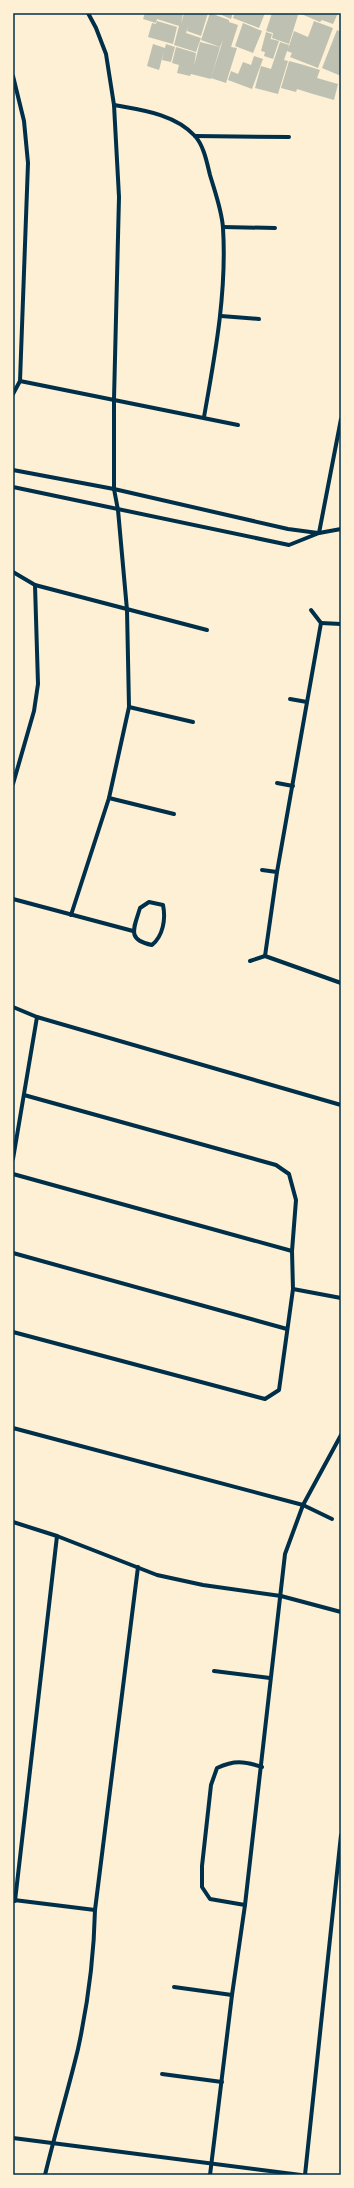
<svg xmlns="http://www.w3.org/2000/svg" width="354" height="2188" font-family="'Space Grotesk',sans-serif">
	<rect width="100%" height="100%" fill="#fdf0d5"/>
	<!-- building -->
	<g fill="#bec0b2">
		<polygon points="145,13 183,13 181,24 184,13 208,13 201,36 187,31 188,26 186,33 201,38 196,52 174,45 179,26 157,19 156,23 143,19"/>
		<polygon points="210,13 229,20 229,22 238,25 231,47 237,48 226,83 211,78 223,40 220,47 201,40"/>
		<polygon points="217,13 233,13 231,19"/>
		<polygon points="235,13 265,13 259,28 233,18"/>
		<polygon points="272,13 290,13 298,15 289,44 272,38 273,33 266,31"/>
		<polygon points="299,13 338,13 333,24 322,20 320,22"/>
		<polygon points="157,21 177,27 173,44 148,37 152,23 156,24"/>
		<polygon points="314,21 333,28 318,68 290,57 292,53 287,51 284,60 288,61 278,94 255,88 261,66 271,69 280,42 289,45 288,49 294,31 308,37"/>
		<polygon points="243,23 262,31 253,53 235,46"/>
		<polygon points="337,30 341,32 341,76 322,68"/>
		<polygon points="266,32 272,34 270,42 271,39 279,41 273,59 264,56 265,52 261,51"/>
		<polygon points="200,42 220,47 211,79 191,74 190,76 177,73 179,65 172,63 176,47 196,53 194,66"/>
		<polygon points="153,44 165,48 166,44 175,47 171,62 162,60 164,51 159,70 147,66"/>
		<polygon points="254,56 263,59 252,89 228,80 231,71 238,74 243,62 251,65"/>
		<polygon points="289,61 304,65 297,87 304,65 320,70 317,78 338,84 334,100 313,94 316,81 313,94 297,89 296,92 281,88"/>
	</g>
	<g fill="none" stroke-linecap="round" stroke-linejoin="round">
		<!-- minor -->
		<g stroke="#003049" stroke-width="4">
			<polyline points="13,76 24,121 28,163 20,381 13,394"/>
			<path d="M114,105C142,110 175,114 195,136C204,146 207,163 210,175C215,192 222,211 223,228C227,292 215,355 204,417"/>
			<polyline points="195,136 289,137"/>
			<polyline points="223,227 275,228"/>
			<polyline points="221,316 259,319"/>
			<polyline points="20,381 238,425"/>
			<polyline points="13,470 114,489 288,529 318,533"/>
			<polyline points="13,487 289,545 319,533 341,529"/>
			<polyline points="319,533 341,419"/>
			<polyline points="13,572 35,585 38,684 34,711 13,784"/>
			<polyline points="35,585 207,630"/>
			<polyline points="311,610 321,623"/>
			<polyline points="321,623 341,624"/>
			<polyline points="290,699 307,702"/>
			<polyline points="129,707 193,722"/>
			<polyline points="277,783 293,786"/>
			<polyline points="109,798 174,814"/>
			<polyline points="262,870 277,872"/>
			<polyline points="13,899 133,931"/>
			<path d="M149,902L163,905C166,919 163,936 152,945C126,940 134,928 140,908Z"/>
			<polyline points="71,915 109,798 129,707 127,610 118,510 114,489 114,399 119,197 114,105 106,54 96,28 88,13"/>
			<polyline points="265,956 277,872 321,623"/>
			<polyline points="250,961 265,956 341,983"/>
			<polyline points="13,1007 37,1017"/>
			<polyline points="13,1159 37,1017 341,1105"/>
			<polyline points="13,1174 292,1251"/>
			<polyline points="13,1253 287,1329"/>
			<polyline points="293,1289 341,1298"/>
			<polyline points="13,1332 265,1399 279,1390 293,1289 292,1251 296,1200 289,1174 276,1165 24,1095"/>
			<polyline points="13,1428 303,1505 332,1519"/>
			<polyline points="13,1522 57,1536 157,1575 203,1585 281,1596 341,1612"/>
			<polyline points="214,1671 270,1678"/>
			<polyline points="14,1900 95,1910"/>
			<polyline points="15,1901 57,1536"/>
			<path d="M245,1905L210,1899L202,1887V1866L211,1785L217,1768C234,1760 244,1761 262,1767"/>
			<polyline points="174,1987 232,1995"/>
			<polyline points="162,2074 222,2082"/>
			<polyline points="13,2138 301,2175"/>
			<path d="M45,2175C55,2133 68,2091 78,2049C88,2003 94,1957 95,1910L138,1567"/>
			<polyline points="210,2175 232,1995 245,1905 285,1554 303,1505 341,1435"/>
			<polyline points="305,2175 341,1835"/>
		</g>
	</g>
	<!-- border -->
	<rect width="354" height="2188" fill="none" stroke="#fdf0d5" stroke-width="28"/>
	<rect x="14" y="14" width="326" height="2160" fill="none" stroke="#003049" stroke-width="1.5"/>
</svg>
